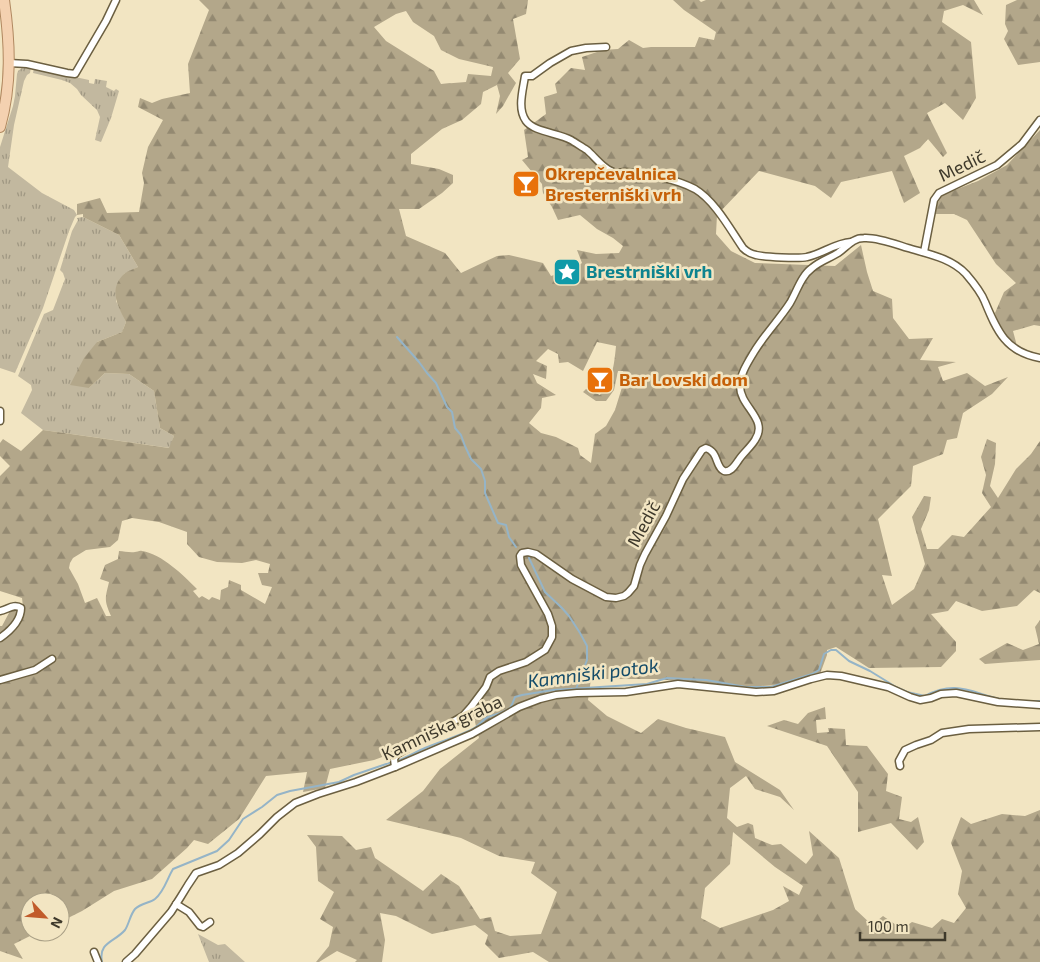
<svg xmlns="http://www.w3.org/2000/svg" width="1040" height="962" font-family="'Exo 2',sans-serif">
	<defs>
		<pattern id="grass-tufts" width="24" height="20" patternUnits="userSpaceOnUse" patternTransform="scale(1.25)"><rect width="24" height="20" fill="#c2b89f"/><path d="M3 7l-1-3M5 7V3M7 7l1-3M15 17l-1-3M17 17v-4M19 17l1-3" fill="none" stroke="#9f9782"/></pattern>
		<pattern id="forest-firs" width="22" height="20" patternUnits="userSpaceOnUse" patternTransform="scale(1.25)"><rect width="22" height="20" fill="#b3a78a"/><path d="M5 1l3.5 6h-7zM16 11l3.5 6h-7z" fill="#938971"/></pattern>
	</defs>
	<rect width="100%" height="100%" fill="#f2e5c2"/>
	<!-- grass -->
	<g fill="url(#grass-tufts)">
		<polygon points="22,66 31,67 30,73 27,75 24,81 14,125 8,167 42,193 74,210 77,215 75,217 69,231 43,308 15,373 0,368 0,147 13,106 15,96 17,74 18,71 22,68"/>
		<polygon points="34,68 89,80 89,83 94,84 95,79 107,81 106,87 114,91 116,89 119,91 111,118 101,142 95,140 100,117 97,110 81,95 77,89 70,83 62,80 33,73"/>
		<polygon points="83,217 119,235 138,267 124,274 116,301 126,322 122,332 97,342 89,388 105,373 129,374 154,391 160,428 174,436 170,448 43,430 21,413 32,390 31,385 18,376 44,314 53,310 65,279 63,273 60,270 72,231 78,220 77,218"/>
		<polygon points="198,934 218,945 225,944 245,962 209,962"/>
	</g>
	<!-- forest -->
	<g fill="url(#forest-firs)" fill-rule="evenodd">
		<path d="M199,0H528L526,14L513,19L520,59L508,73L516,83L503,106L496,114L500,96L497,85L483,92L481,104L462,120L442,129L411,154V164L439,169L453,175V183L442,193L419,209H399L406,236L445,253L461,273L497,256L509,255L543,263L551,276L575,268L582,263L577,250L596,254L619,253L623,246L613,238L597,229L580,215L558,220L552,207L543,193L542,184L522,160L528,157L524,130L546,114L544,97L557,93L555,84L571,68L585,70L582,57L603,50L618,49L629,40L643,48L651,47H695L699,37L714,40L716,32L684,10L673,0H699L701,2L706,0H974L983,15L963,5L944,11L942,22L971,42L976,98L963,120L945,103L927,113L947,153L943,157L928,139L920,148L904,156L920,193L904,203L892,171L841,182L831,198L815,186L759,171L717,215L716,234L731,251L755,263L835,266L861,245L867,272L873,291L892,299L893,318L909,339L933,338L920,360L956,362L938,367L943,381L967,373L985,386L1008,377L992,394L963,413L957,438L947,440L943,454L913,466L911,486L878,519L892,576L882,575L892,605L914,589L925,564L912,517L924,496L931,497L929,510L921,529L927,549H938L952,535L964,537L991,507L982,493L986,475L981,457L987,439L996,443L995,464L990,486L998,498L1016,469L1031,454L1040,441V593L1034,590L1017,606L982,611L956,601L948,611L931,614L956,642V651L941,667L869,668L836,647L827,650V655L820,674L777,685L746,687L656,679H591L588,700L607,716L641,733L658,719L686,728L725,737L735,762L780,790L794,810L780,797L755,789L746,776L730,788L727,818L737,827L748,823L753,825L755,838L772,845L781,844L806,864L813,855L809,831L839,858L855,909L872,925L883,916L902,929L912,922L932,928L942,919L954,923L966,908L958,894L962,871L951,843L961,817L971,824L1002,814L1025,816L1040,810V962H549L533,952L499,958L485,944L488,935L475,925L432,934L396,916L380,913L385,940L382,962H355L357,960L337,951L319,962H316L329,946L333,927L320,919L334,892L318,881L316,847L307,835L342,836L356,850L371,847L375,858L423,891L441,874L459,886L480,919L491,917L495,931L510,936L541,934L557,892L531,873L535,862L499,856L461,838L386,820L423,791L440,769L479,738L474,718L434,738L374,760L330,769L325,788L303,792L307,772L266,776L239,819L208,844L194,840L187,848L152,879L114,891L82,911L60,922V902H30V932H38L14,944L23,959L0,951V684L3,678L0,677V626H2L10,611L23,607L22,598L0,591V476L10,466L0,456V443L3,439L21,451L43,430L169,448L174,436L160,428L154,391L129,374L105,373L89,388L70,385L84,358L97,342L122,332L126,322C118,307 108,289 124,274C127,271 134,269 138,267L119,235L83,217V214L77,215V204L100,198L107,213L139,212L144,183L142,173L148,147L163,120L138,107L140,98L152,103L162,99L190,93L188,64L209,10ZM406,11L413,22L434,36L441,50L459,59L493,67L491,76L468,74L466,82L441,84L434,71L386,41L374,27L396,14ZM597,342L616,346C614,366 613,379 600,395L586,389L583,392L596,401H606L614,390L618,371H623V384L615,410L606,426L595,434L591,463L580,455L578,448L556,437L541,433L529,423L541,408L542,398L556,395L537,383L533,374L546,379L547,366L536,361L548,349L558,354L559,363L568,362L583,371ZM132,518L159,522L187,532V544L199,557L217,562L242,563L256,560L270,564L268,573H258L262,585L272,587L265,604L241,590V585L229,580L228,587L221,590L220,600L212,597L209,600L202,596L199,598L193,591L197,589C183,575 162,554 142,551C140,550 137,552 135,552C130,553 124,551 119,551L118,559L105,565L100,579L109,582C105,599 104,600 111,616H106L97,598L85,603L78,584L69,568L70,563L73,558L86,550L110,547L118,540L122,521ZM733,832L775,867L803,886L799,895L783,886L789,901L773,910L720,928L701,918L705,888L730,864Z"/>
		<polygon points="1017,0 1040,0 1040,62 1018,65 1004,39 1008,31 1005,24 1006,5"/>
		<polygon points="1040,130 1040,326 1034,325 1013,331 1017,346 1000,329 995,313 1004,292 1016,283 996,264 967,220 954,214 932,214 942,195 978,181 1007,165"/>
		<polygon points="1040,620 1040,660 985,664 979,659 1007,643 1023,650 1039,644 1035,627"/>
		<polygon points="825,707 826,719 816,720 817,733 829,732 828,728 845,729 846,745 867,746 888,774 886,791 902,797 899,819 911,822 918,817 924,842 917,850 891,823 858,832 858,792 827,746 767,726 784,720 798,724 808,713"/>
	</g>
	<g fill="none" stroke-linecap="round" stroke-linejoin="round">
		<!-- stream -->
		<g stroke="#95b4c7" stroke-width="2">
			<polyline points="397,337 419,362 427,373 436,383 447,407 452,412 455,428 461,435 465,446 471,459 481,469 485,481 485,493 498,523 506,525 509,537 516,547"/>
			<polyline points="529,558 545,592 562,608 569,616 580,633 587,646 587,660 576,689"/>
			<polyline points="1022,701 1040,701"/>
			<path d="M397,761C407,757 416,752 425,748C441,741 457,737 473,729C479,726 482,720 488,717C495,714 504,713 510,708C512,705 514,700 515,697L522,695L553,690L647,684L667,678L706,680L746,687H771L812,674L819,670L824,654L831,650H836L849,661L870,671L896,687L907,692L925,696C955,680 970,692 1000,699"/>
			<path d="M102,962C98,942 115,942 125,930C129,924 130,915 135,909C141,903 150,903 155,899C164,892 167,879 173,869L217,851L229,840L243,819L262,807L277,795L290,791L339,782L354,775L392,762"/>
		</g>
		<!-- minor casing -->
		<g stroke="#6b5f41" stroke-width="9">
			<g id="minor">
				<path d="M606,47L586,48L571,51L550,63L532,76H525C523,90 517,109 526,121C534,132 559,133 571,140C576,143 582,147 587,150C596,158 605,171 617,173C620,173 622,172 625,172C646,173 676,179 695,189C715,201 730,229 743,248C747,252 751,254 756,255C764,257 799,259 807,257C822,254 835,243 851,242"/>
				<polyline points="9,63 27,64 67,73 75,74 106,21 116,0"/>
				<polyline points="924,252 934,200 939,193 997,165 1022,144 1040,120"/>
				<polyline points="0,411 0,421"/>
				<path d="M0,611C7,610 14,603 21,608C21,621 10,631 0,638"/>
				<polyline points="0,680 35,670 52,659"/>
				<polyline points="900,766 899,761 905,750 916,745 931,740 942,733 969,729 1040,727"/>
				<path d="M395,767L394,759L397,754L463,716L471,707L486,687L490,677L499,671L526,662L545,650L552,637V626L548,614L521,565L520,556L522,553L528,552L536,554L572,579L606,597L616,598L624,596L628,593L634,586L640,565L645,554L666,516L683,479L702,450L706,448C719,452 715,467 724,471C731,473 735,465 738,461C743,453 750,448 755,440C769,419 740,407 740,386C740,374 748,362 754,352C765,334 779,320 790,303C797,291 801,276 812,268C820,261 830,258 838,253C847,247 852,238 864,238C877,237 895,244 908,248C928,254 951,258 966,274C972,281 982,294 985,302C997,331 1006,352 1040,358"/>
				<polyline points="176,904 189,912 200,926 203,927 210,922"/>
				<polyline points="94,952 98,962"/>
				<polyline points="126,962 135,954 171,912 180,898 188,885 196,873 219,865 238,853 260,834 277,817 295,803 318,794 356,782 395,767 472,734 519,707 540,699 556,695 577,693 626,692 678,684 756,692 774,691 811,679 827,675 841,676 888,687 910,697 920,700 931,698 941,694 956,693 998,702 1040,705"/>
			</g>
		</g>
		<!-- primary casing -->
		<g stroke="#b08860" stroke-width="12">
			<path id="primary" d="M0,127C12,84 10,43 4,0"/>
		</g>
		<!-- minor -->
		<use href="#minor" stroke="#fff" stroke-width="6"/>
		<!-- primary -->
		<use href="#primary" stroke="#f4d1b0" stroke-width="10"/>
	</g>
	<!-- icons -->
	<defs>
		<g id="bar-square" transform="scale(1.4375)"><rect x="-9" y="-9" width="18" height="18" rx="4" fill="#e8710a" stroke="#f2e5c2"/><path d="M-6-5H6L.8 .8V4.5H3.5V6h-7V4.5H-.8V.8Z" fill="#fff"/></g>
		<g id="sight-square" transform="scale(1.4375)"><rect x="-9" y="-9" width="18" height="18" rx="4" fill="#0f9aa8" stroke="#f2e5c2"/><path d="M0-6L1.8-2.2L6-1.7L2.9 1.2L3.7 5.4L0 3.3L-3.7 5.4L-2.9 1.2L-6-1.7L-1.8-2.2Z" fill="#fff"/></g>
	</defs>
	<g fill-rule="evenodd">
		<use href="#bar-square" x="526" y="184"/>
		<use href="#sight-square" x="567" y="272"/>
		<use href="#bar-square" x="600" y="380"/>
	</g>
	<g text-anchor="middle" stroke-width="5" stroke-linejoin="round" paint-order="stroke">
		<!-- street labels -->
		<g font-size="18" fill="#3e392b" stroke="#f2e5c2">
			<text transform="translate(962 166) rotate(-26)" y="6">Medič</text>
			<text transform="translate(644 524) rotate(-62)" y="6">Medič</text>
			<text transform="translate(442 728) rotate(-25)" y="6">Kamniška graba</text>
		</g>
		<!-- food labels -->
		<g font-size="18" font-weight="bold" fill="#c56008" stroke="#f2e5c2" text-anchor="start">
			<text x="545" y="180">Okrepčevalnica<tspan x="545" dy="21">Bresterniški vrh</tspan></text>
			<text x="619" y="386">Bar Lovski dom</text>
		</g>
		<!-- culture labels -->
		<g font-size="18" font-weight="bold" fill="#0d838f" stroke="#f2e5c2" text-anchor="start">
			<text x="586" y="278">Brestrniški vrh</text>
		</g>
		<!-- water labels -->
		<g font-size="19" font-style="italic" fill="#144b68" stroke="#f2e5c2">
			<text transform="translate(593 673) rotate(-7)" y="7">Kamniški potok</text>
		</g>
	</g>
	<!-- north arrow -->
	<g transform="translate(45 917) rotate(116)"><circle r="24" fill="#f2e5c2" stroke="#aaa086"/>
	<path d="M0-4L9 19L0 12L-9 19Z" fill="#c15b2a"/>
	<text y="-8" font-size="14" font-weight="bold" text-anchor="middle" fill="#3e392b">N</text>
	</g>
	<!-- scale -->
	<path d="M860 932v8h85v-8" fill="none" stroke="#3e392b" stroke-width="2.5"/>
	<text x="868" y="932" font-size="15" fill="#3e392b" stroke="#f2e5c2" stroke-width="4" paint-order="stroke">100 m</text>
</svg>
